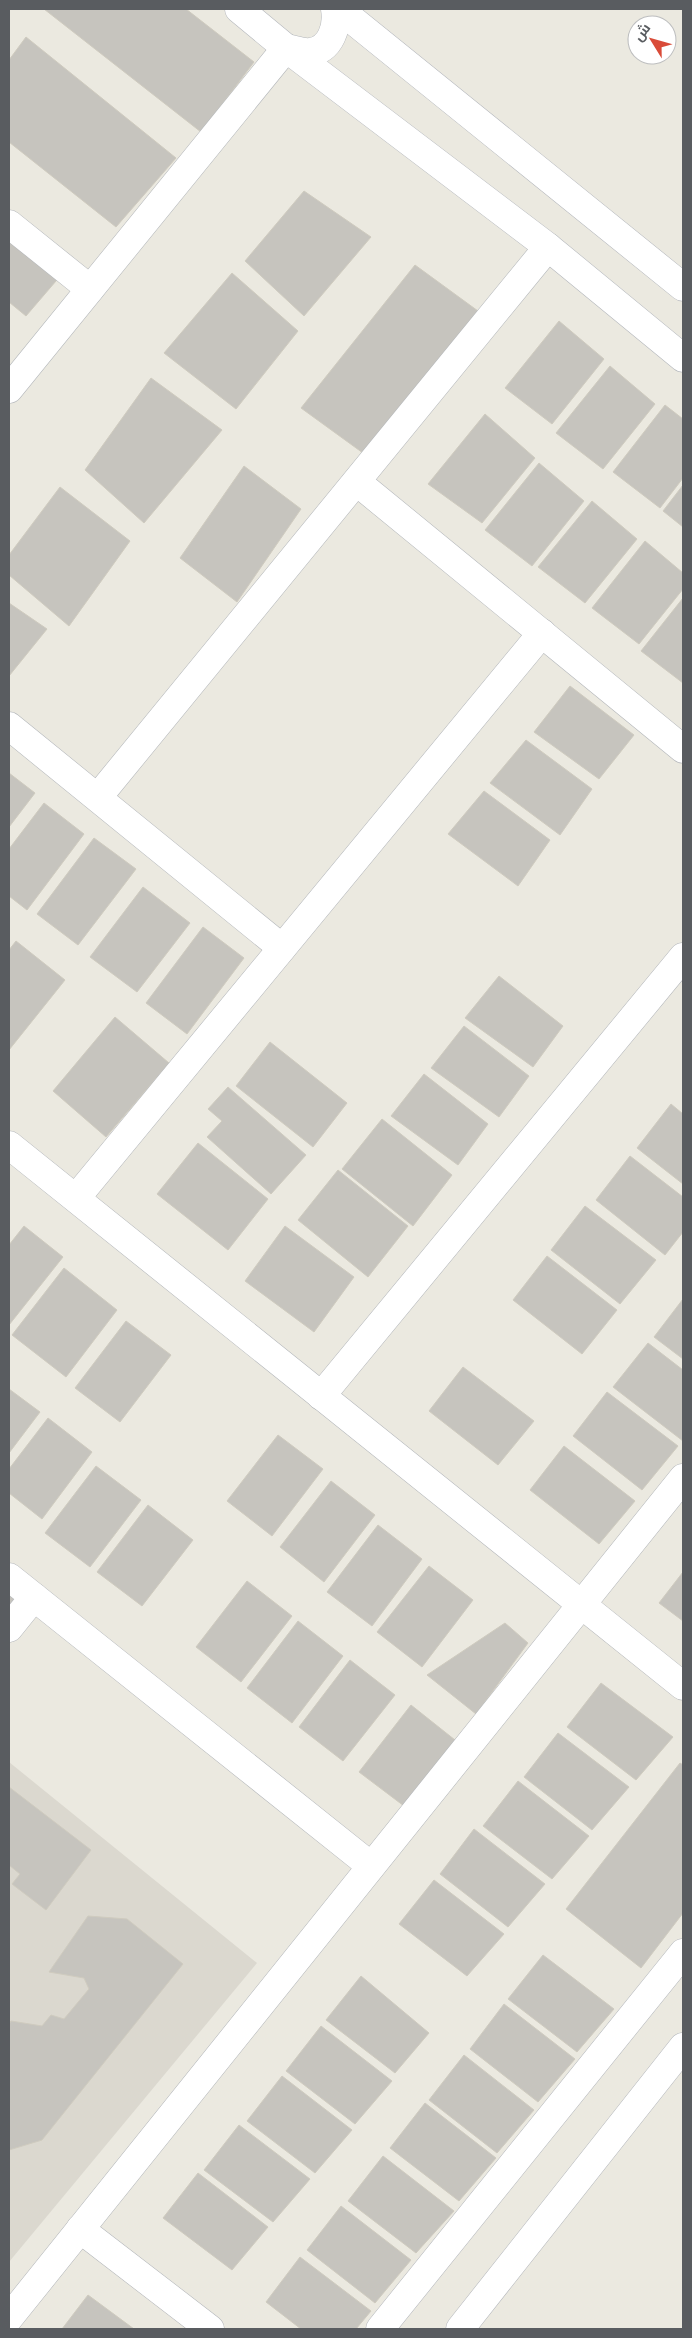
<svg xmlns="http://www.w3.org/2000/svg" width="692" height="2338" font-family="'Varela Round',Cairo,sans-serif">
	<rect width="100%" height="100%" fill="#ebe9e0"/>
	<!-- education -->
	<polygon fill="#dbd8cf" points="9,1762 257,1963 9,2262"/>
	<!-- building -->
	<g fill="#c6c4be" stroke="#cfcbbf">
		<polygon points="44,9 186,9 254,62 201,132"/>
		<polygon points="26,37 176,158 116,227 9,142 9,60"/>
		<polygon points="304,191 371,237 304,316 245,261"/>
		<polygon points="9,221 68,267 26,316 9,302"/>
		<polygon points="415,265 478,311 363,453 301,408"/>
		<polygon points="232,273 298,331 236,409 164,353"/>
		<polygon points="559,321 604,359 552,424 505,388"/>
		<polygon points="610,366 655,404 603,469 556,433"/>
		<polygon points="151,378 222,430 144,523 85,470"/>
		<polygon points="665,405 683,419 683,478 660,508 613,472"/>
		<polygon points="485,414 535,458 482,523 428,484"/>
		<polygon points="539,463 584,501 532,566 485,530"/>
		<polygon points="244,466 301,509 237,602 180,558"/>
		<polygon points="683,485 683,527 663,511"/>
		<polygon points="60,487 130,541 69,626 9,575 9,555"/>
		<polygon points="592,501 637,539 585,603 538,567"/>
		<polygon points="645,541 683,573 683,589 639,644 592,608"/>
		<polygon points="683,598 683,683 641,651"/>
		<polygon points="9,603 47,629 9,676"/>
		<polygon points="570,686 634,735 599,779 534,732"/>
		<polygon points="526,740 592,789 560,835 490,783"/>
		<polygon points="9,773 35,793 9,827"/>
		<polygon points="484,791 550,840 518,886 448,834"/>
		<polygon points="44,803 84,834 27,910 9,896 9,849"/>
		<polygon points="94,838 136,869 78,945 37,914"/>
		<polygon points="143,887 190,923 137,992 90,957"/>
		<polygon points="203,927 244,958 187,1034 146,1003"/>
		<polygon points="16,941 65,980 9,1050 9,950"/>
		<polygon points="499,976 563,1026 533,1067 465,1018"/>
		<polygon points="115,1017 169,1063 106,1137 53,1091"/>
		<polygon points="464,1026 529,1076 499,1117 431,1068"/>
		<polygon points="270,1042 347,1103 313,1147 236,1086"/>
		<polygon points="424,1074 488,1124 458,1165 391,1116"/>
		<polygon points="228,1087 306,1155 271,1194 207,1137 222,1121 208,1109"/>
		<polygon points="671,1104 683,1114 683,1184 637,1148"/>
		<polygon points="382,1119 452,1175 413,1226 342,1169"/>
		<polygon points="198,1143 268,1199 228,1250 157,1194"/>
		<polygon points="630,1156 683,1197 683,1232 665,1255 596,1200"/>
		<polygon points="338,1170 408,1226 368,1277 298,1220"/>
		<polygon points="585,1206 656,1260 620,1304 551,1250"/>
		<polygon points="24,1226 63,1257 9,1325 9,1245"/>
		<polygon points="285,1226 354,1277 314,1332 245,1281"/>
		<polygon points="547,1256 617,1310 582,1354 513,1300"/>
		<polygon points="64,1268 117,1310 66,1377 12,1335"/>
		<polygon points="683,1299 683,1359 654,1337"/>
		<polygon points="126,1321 171,1355 120,1422 75,1388"/>
		<polygon points="648,1343 683,1370 683,1441 613,1387"/>
		<polygon points="463,1367 534,1421 498,1465 429,1411"/>
		<polygon points="9,1389 40,1412 9,1453"/>
		<polygon points="607,1392 678,1446 642,1490 573,1436"/>
		<polygon points="48,1418 92,1452 42,1519 9,1493 9,1469"/>
		<polygon points="278,1435 323,1469 272,1536 227,1501"/>
		<polygon points="564,1446 635,1501 599,1544 530,1490"/>
		<polygon points="96,1466 141,1500 90,1567 45,1533"/>
		<polygon points="331,1481 375,1515 324,1582 280,1547"/>
		<polygon points="148,1505 193,1540 142,1606 97,1572"/>
		<polygon points="378,1525 422,1559 372,1626 327,1592"/>
		<polygon points="429,1566 473,1600 422,1667 377,1632"/>
		<polygon points="683,1572 683,1621 659,1603"/>
		<polygon points="247,1581 292,1616 241,1682 196,1647"/>
		<polygon points="9,1594 17,1600 9,1611"/>
		<polygon points="298,1621 343,1656 292,1723 247,1688"/>
		<polygon points="505,1623 528,1643 476,1714 427,1675"/>
		<polygon points="350,1660 395,1695 343,1761 299,1727"/>
		<polygon points="601,1683 673,1737 636,1780 567,1727"/>
		<polygon points="411,1705 455,1740 404,1806 359,1772"/>
		<polygon points="558,1733 629,1787 592,1830 524,1777"/>
		<polygon points="680,1763 683,1765 683,1913 641,1968 566,1909"/>
		<polygon points="518,1781 589,1836 552,1879 483,1826"/>
		<polygon points="9,1787 91,1850 46,1910 12,1884 20,1874 9,1865"/>
		<polygon points="474,1829 545,1884 508,1927 440,1874"/>
		<polygon points="434,1880 504,1934 467,1976 399,1924"/>
		<polygon points="88,1916 127,1919 183,1964 42,2140 9,2150 9,2024 11,2021 42,2026 51,2015 64,2019 89,1989 84,1978 49,1972"/>
		<polygon points="543,1955 614,2009 577,2052 508,1999"/>
		<polygon points="361,1976 429,2033 395,2073 326,2020"/>
		<polygon points="504,2004 575,2059 538,2102 470,2049"/>
		<polygon points="321,2026 392,2081 355,2124 286,2071"/>
		<polygon points="464,2055 534,2110 497,2153 429,2100"/>
		<polygon points="282,2076 352,2130 315,2173 247,2121"/>
		<polygon points="425,2103 496,2158 459,2201 390,2148"/>
		<polygon points="239,2125 310,2179 273,2222 204,2170"/>
		<polygon points="383,2156 454,2211 416,2253 348,2201"/>
		<polygon points="198,2173 268,2227 232,2270 163,2218"/>
		<polygon points="341,2206 411,2260 375,2303 307,2250"/>
		<polygon points="300,2257 371,2311 356,2329 301,2329 266,2302"/>
		<polygon points="88,2295 134,2329 62,2329"/>
	</g>
	<g fill="none" stroke-linecap="round" stroke-linejoin="round">
		<!-- minor casing -->
		<g stroke="#b3b6ba" stroke-width="29">
			<g id="minor">
				<polyline points="9,224 90,289"/>
				<path d="M9,389L286,48C293,49 303,53 310,52C331,50 338,26 335,9"/>
				<polyline points="357,482 683,749"/>
				<polyline points="9,726 282,948"/>
				<polyline points="98,797 548,247"/>
				<polyline points="9,1145 683,1686"/>
				<polyline points="76,1198 542,633"/>
				<polyline points="321,1396 683,957"/>
				<polyline points="9,1577 371,1866"/>
				<polyline points="9,1628 34,1597"/>
				<polyline points="80,2229 210,2329"/>
				<polyline points="9,2318 683,1478"/>
			</g>
		</g>
		<!-- secondary casing -->
		<g stroke="#b4b7bc" stroke-width="29">
			<g id="secondary">
				<polyline points="239,9 286,48 548,247 683,358"/>
				<polyline points="339,9 683,287"/>
				<polyline points="380,2329 683,1953"/>
				<polyline points="460,2329 683,2047"/>
			</g>
		</g>
		<!-- minor -->
		<use href="#minor" stroke="#fff" stroke-width="28"/>
		<!-- secondary -->
		<use href="#secondary" stroke="#fff" stroke-width="28"/>
	</g>
	<!-- border -->
	<rect width="692" height="2338" fill="none" stroke="#595c60" stroke-width="20"/>
	<!-- north arrow -->
	<g transform="translate(652 40) rotate(307)"><circle r="24" fill="#ffffff" stroke="#bdbebf"/>
	<path d="M0-4L9 19L0 12L-9 19Z" fill="#d94b38"/>
	<text y="-8" font-size="14" font-weight="bold" text-anchor="middle" fill="#595c60">ش</text>
	</g>
</svg>
